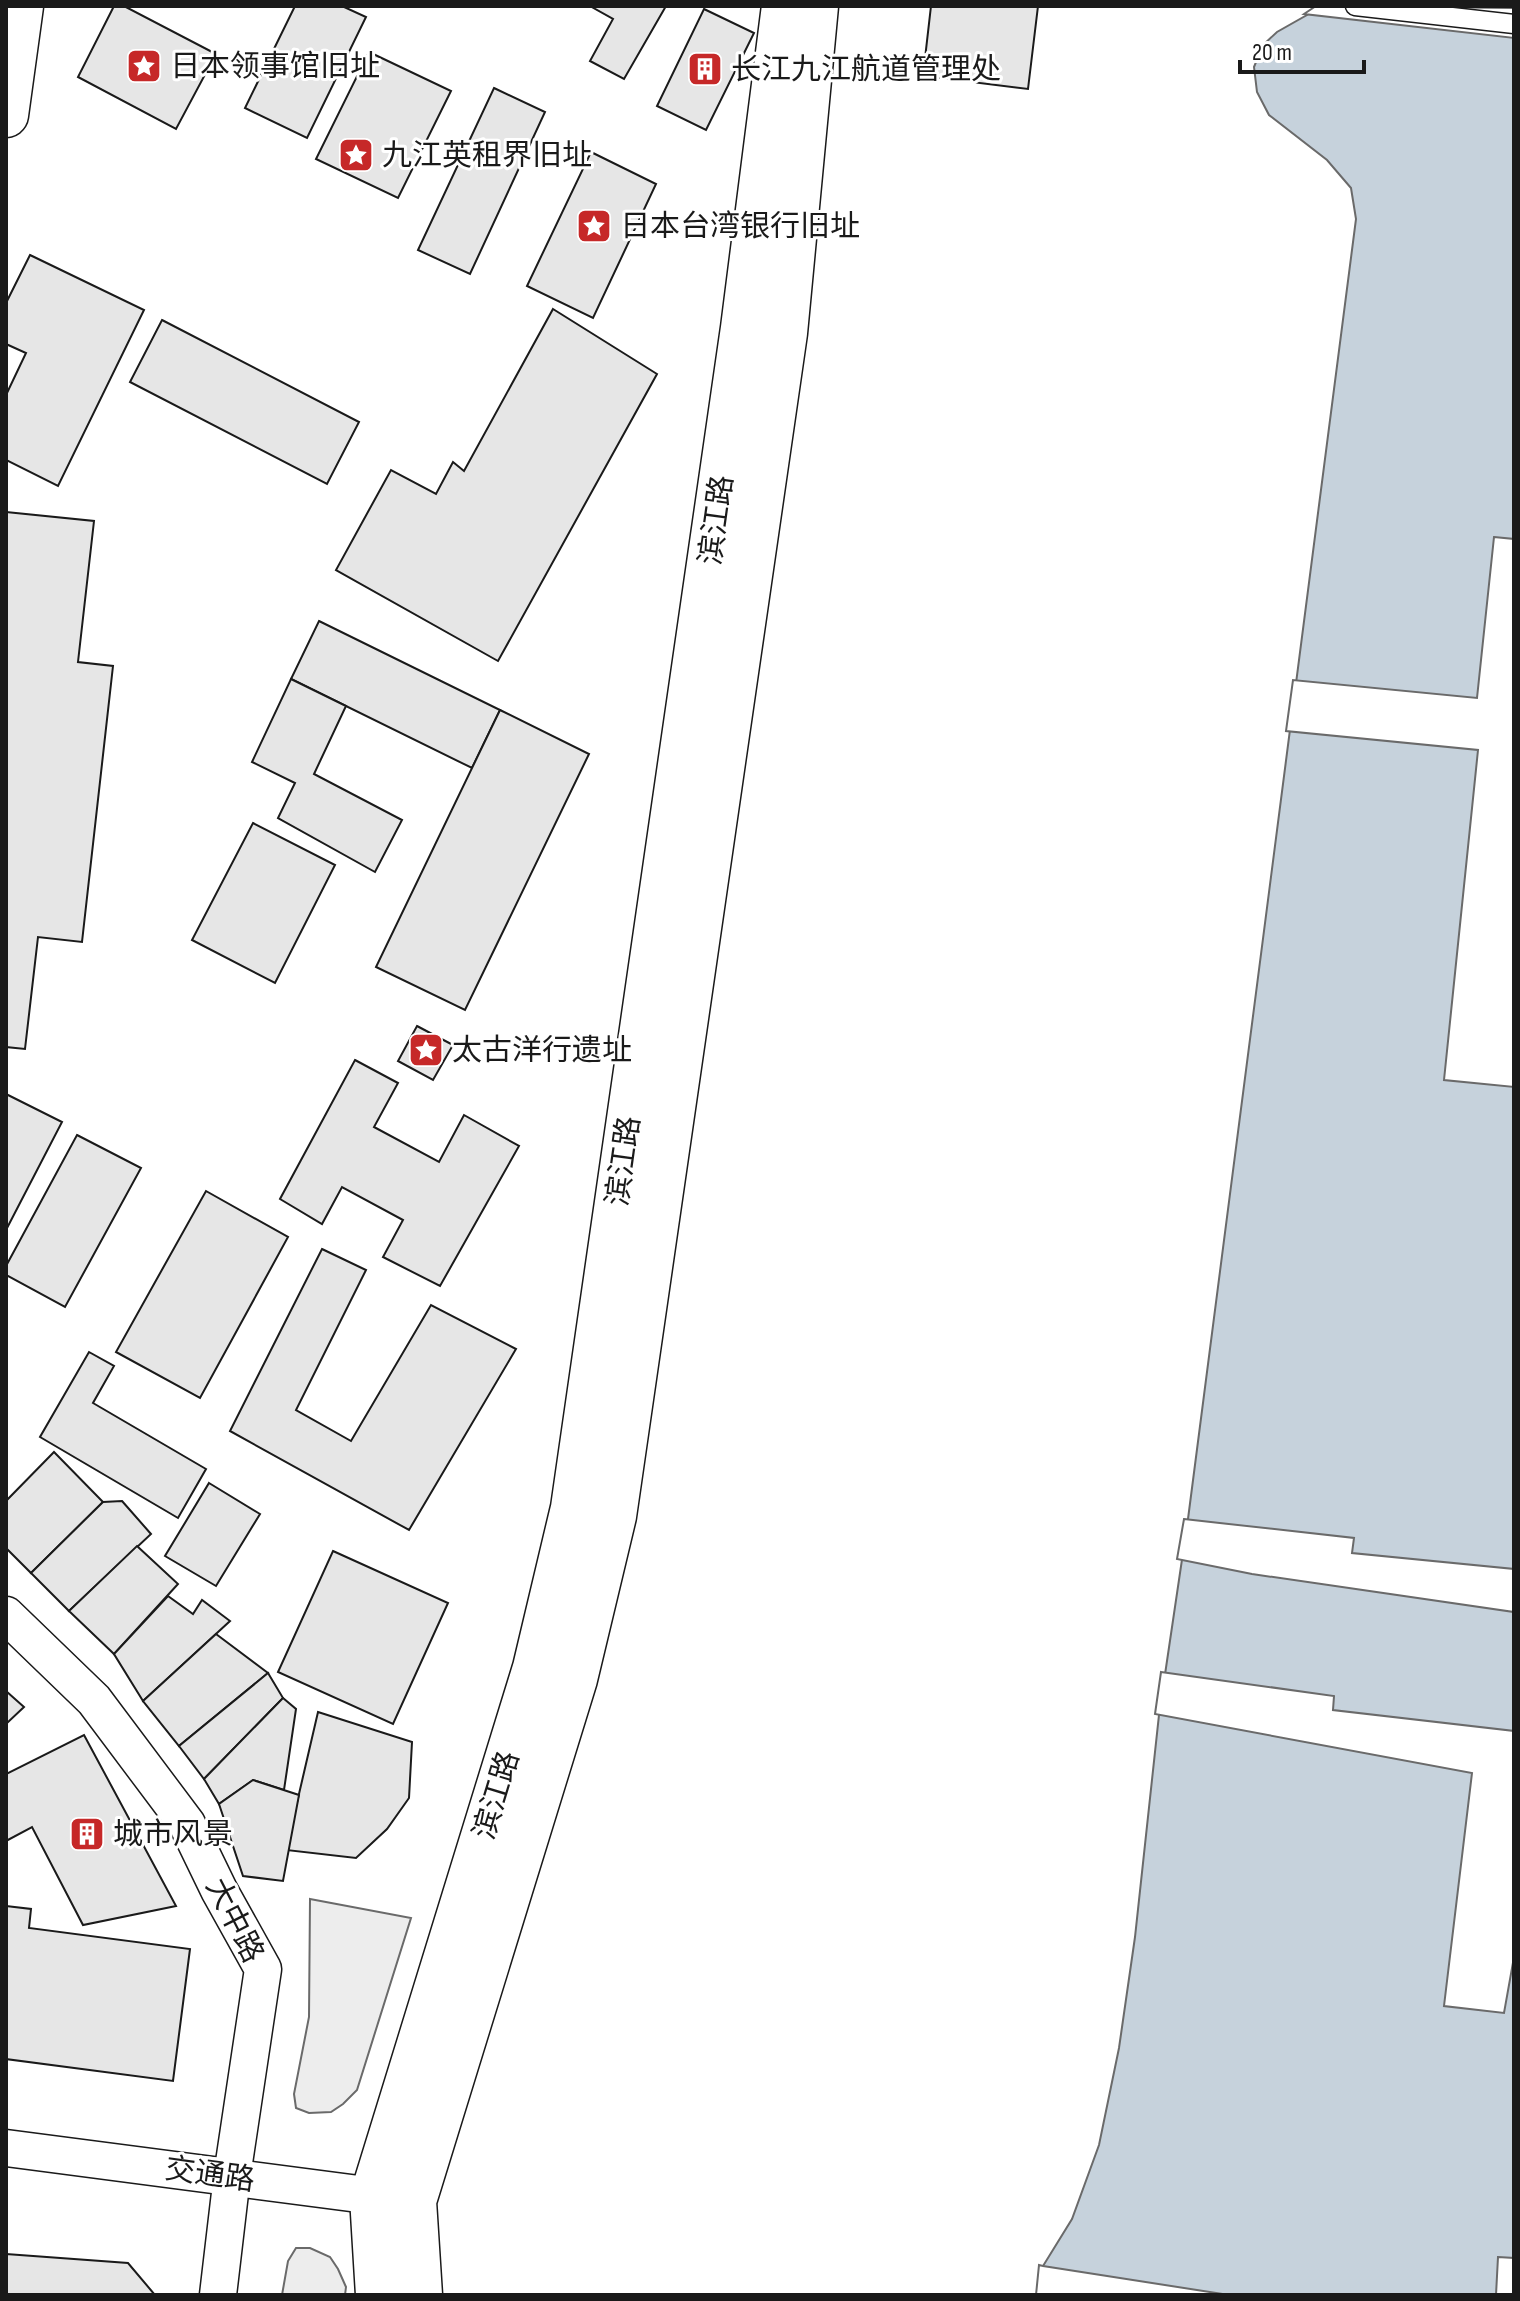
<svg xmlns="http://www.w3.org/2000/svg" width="1520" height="2301" font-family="'Sofia Sans Condensed','Noto Sans SC',sans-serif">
	<rect width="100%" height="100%" fill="#fff"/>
	<!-- parking -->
	<g fill="#ededed" stroke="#6a6a6a" stroke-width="2">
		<polygon points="310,1899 411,1918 357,2090 343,2104 331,2112 309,2113 296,2108 294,2094 309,2017"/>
		<polygon points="296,2248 310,2248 330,2257 338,2269 346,2287 345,2295 282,2295 288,2261"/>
	</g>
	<!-- water -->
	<polygon fill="#c6d2dc" stroke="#6a6a6a" stroke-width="2" points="1323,6 1514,6 1514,2295 1040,2295 1043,2266 1072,2219 1099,2145 1119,2048 1135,1937 1159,1715 1188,1519 1356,219 1351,188 1327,160 1269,115 1257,92 1254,67 1263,45 1277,32"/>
	<!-- pier -->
	<g fill="#fff" stroke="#6a6a6a" stroke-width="2">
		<polygon points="1316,6 1514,8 1514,38 1304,14"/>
		<polygon points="1494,537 1514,539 1514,1087 1444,1080 1478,750 1286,731 1293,680 1477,698"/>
		<polygon points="1184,1519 1354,1538 1352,1553 1514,1569 1514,1612 1252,1574 1177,1559"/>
		<polygon points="1161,1672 1334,1696 1333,1710 1514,1731 1514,1957 1504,2013 1444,2006 1472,1773 1155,1714"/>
		<polygon points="1498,2257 1514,2258 1514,2295 1496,2295"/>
		<polygon points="1039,2265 1043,2266 1229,2295 1036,2295"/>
	</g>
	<!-- building -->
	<g fill="#e6e6e6" stroke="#1a1a1a" stroke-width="2">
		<polygon points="114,6 124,6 216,54 176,129 78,77"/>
		<polygon points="295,6 342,6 366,17 307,138 245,108"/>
		<polygon points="590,6 666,6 624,79 590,61 613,19"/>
		<polygon points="931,6 1038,6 1028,89 923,76"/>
		<polygon points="704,9 754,33 706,130 657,106"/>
		<polygon points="369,52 451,91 398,198 316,159"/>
		<polygon points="494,88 545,112 470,274 418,250"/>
		<polygon points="591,152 656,184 593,318 527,286"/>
		<polygon points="30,255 144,310 58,486 6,460 6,395 26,353 6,344 6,303"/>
		<polygon points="553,309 657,374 498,661 336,570 391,470 436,494 453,462 464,471"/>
		<polygon points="162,320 359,422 327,484 130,382"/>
		<polygon points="6,512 94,521 78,662 113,666 82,942 38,937 25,1049 6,1047"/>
		<polygon points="319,621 500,710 472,768 291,679"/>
		<polygon points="291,679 346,706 314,774 402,820 375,872 278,818 295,783 252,762"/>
		<polygon points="500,710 589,754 465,1010 376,967"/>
		<polygon points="253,823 335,865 275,983 192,940"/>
		<polygon points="417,1026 453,1045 433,1080 398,1061"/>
		<polygon points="355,1060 398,1083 374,1127 439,1162 464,1115 519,1146 440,1286 383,1257 403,1220 342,1187 322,1224 280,1199"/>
		<polygon points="6,1094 62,1122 6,1230"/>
		<polygon points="77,1135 141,1168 65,1307 6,1275 6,1266"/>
		<polygon points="206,1191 288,1237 200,1398 116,1352"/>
		<polygon points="322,1249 366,1270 296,1410 351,1441 431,1305 516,1349 409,1530 230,1431"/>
		<polygon points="89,1352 114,1366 93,1403 206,1469 178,1518 40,1437"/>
		<polygon points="54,1452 103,1502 31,1573 6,1548 6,1501"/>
		<polygon points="209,1483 260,1514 216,1586 165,1556"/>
		<polygon points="122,1501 151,1534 69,1611 31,1573 103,1502"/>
		<polygon points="137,1546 178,1584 114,1654 69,1611"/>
		<polygon points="333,1551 448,1603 393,1724 278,1672"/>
		<polygon points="168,1596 193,1614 202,1600 230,1621 143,1701 114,1654"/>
		<polygon points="216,1634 268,1673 179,1746 143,1701"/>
		<polygon points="268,1673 283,1698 204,1779 179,1746"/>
		<polygon points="6,1691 24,1707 6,1724"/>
		<polygon points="283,1698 296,1709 284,1790 253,1780 219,1804 204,1779"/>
		<polygon points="318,1712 412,1742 409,1798 387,1829 356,1858 286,1850"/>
		<polygon points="84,1735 176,1906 83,1925 32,1827 6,1841 6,1774"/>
		<polygon points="253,1780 299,1795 283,1881 243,1876 219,1804"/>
		<polygon points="6,1906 31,1909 29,1928 190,1949 173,2081 6,2059"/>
		<polygon points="6,2254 128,2263 155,2295 6,2295"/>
	</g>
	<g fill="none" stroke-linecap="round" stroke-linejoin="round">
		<!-- lane casing -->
		<g stroke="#1a1a1a" stroke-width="21">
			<polyline id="lane" points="1355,6 1514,24"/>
		</g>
		<!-- street casing -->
		<g stroke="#1a1a1a" stroke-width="39">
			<g id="street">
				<polyline points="6,1615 94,1700 187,1824 219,1890 263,1969 232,2176 218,2295"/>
				<polyline points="6,2148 397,2199"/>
			</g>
		</g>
		<!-- secondary casing -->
		<g stroke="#1a1a1a" stroke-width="47">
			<polyline id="secondary" points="6,115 21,6"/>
		</g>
		<!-- primary casing -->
		<g stroke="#1a1a1a" stroke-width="47">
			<g id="primary">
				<polyline points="378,2295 372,2197 535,1668 573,1508 743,328 784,6"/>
				<polyline points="420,2295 414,2201 575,1679 614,1516 785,333 816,6"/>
			</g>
		</g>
		<!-- lane -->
		<use href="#lane" stroke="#fff" stroke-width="18"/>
		<!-- street -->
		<use href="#street" stroke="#fff" stroke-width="36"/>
		<!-- secondary -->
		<use href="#secondary" stroke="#fff" stroke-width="44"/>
		<!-- primary -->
		<use href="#primary" stroke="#fff" stroke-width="44"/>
	</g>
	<!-- icons -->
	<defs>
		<g id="sight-square" transform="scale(1.8)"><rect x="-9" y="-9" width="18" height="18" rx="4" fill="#c62828" stroke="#fff"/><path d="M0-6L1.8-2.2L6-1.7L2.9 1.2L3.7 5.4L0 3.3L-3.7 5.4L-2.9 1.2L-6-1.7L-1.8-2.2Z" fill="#fff"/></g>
		<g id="building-square" transform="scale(1.8)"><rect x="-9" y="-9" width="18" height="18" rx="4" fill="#c62828" stroke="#fff"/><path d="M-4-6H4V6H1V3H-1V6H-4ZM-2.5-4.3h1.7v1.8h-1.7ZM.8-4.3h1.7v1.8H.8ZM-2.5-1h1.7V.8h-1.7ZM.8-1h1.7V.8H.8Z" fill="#fff"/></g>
	</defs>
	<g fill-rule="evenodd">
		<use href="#sight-square" x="144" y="66"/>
		<use href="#building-square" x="705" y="69"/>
		<use href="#sight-square" x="356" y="155"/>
		<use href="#sight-square" x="594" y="226"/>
		<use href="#sight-square" x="426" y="1050"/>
		<use href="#building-square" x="87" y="1834"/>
	</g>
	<g text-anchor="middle" stroke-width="6" stroke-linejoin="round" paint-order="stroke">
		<!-- poi labels -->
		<g font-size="30" fill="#1a1a1a" stroke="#fff" text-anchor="start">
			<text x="170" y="76">日本领事馆旧址</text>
			<text x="731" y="79">长江九江航道管理处</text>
			<text x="382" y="165">九江英租界旧址</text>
			<text x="620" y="236">日本台湾银行旧址</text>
			<text x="452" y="1060">太古洋行遗址</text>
			<text x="113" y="1844">城市风景</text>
		</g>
		<!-- street labels -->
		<g font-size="30" fill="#1a1a1a" stroke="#fff">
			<text transform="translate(716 520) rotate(-82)" y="10">滨江路</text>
			<text transform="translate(623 1161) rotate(-82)" y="10">滨江路</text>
			<text transform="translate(496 1795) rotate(-73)" y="10">滨江路</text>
			<text transform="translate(235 1920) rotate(63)" y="10">大中路</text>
			<text transform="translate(210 2174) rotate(8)" y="10">交通路</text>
		</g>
	</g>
	<!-- border -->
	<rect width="1520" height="2301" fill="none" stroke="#1a1a1a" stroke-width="16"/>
	<!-- scale -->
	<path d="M1240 60v12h124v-12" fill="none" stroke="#1a1a1a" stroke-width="4"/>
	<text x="1252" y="60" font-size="24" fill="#1a1a1a" stroke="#ffffff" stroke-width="6" paint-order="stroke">20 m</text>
</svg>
